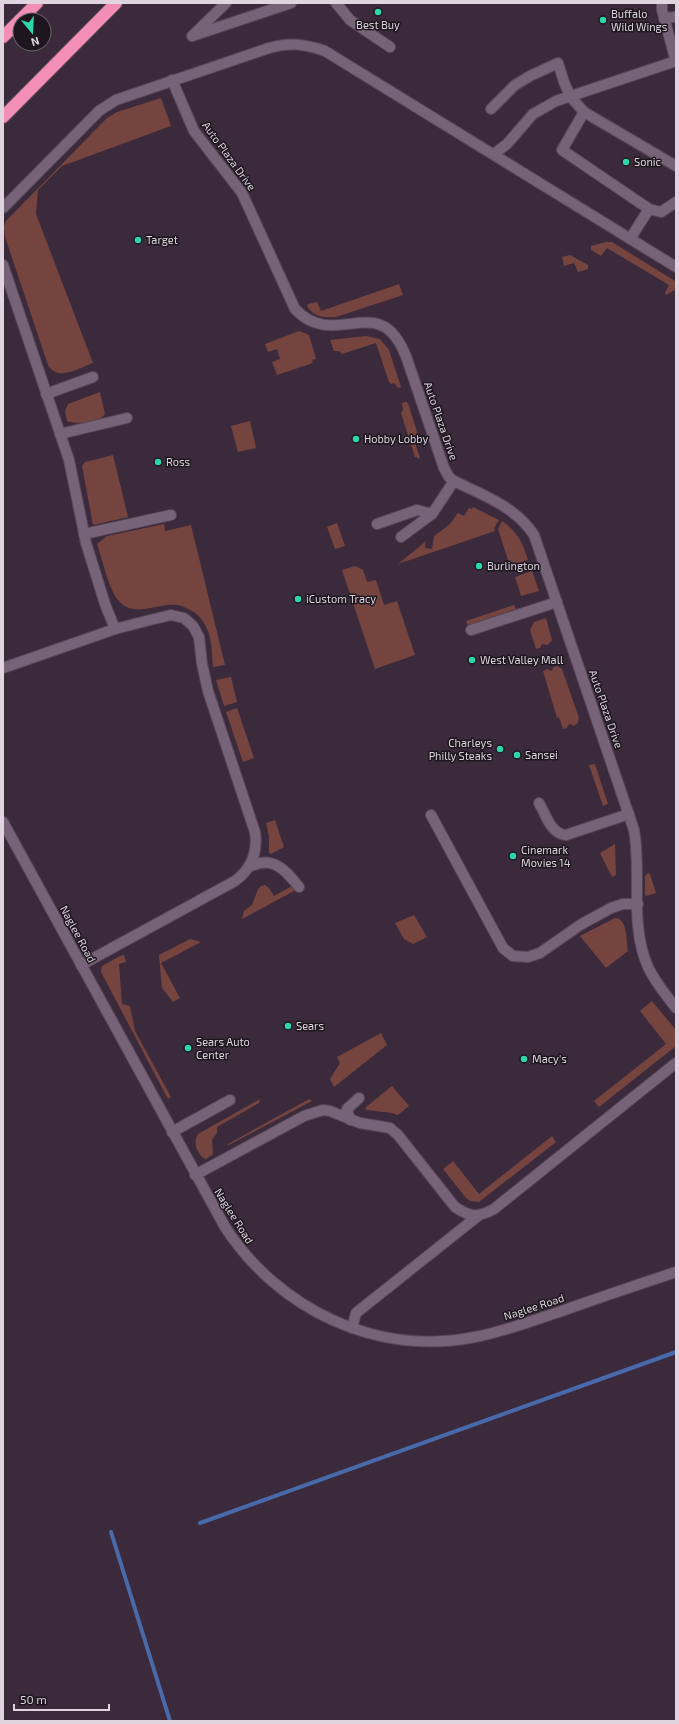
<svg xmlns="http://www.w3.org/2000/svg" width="679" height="1724" font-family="'Exo 2',sans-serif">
	<rect width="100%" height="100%" fill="#3b2a3c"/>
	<!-- green -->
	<g fill="#75443f">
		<path d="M161,98L171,126L62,166L38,190L36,214L93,363C79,368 58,382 48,365L5,237L4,227L6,221L107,118L117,112Z"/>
		<polygon points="606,242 612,242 675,281 676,292 674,290 666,295 665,293 669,285 607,248 601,256 591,250 591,246"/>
		<polygon points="570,255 588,265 588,269 578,272 574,263 564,266 562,257"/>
		<path d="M399,284L403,295L336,317C325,318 313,317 307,306L308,304L317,302L321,311Z"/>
		<polygon points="299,331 309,335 316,359 312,360 313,362 310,364 277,375 272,362 280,359 277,349 268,352 265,344"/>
		<polygon points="366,336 380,339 389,350 401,387 398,388 394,383 391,384 389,382 376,343 342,354 339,351 334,351 330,340"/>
		<path d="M100,392L105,414C101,422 75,425 67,421L65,411L68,404Z"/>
		<polygon points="406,402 408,403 418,435 416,446 420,458 418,459 417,457 415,457 401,413 403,410 402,403"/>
		<polygon points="250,421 256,448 238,452 231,426"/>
		<polygon points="113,455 128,517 93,525 82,466 85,462"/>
		<polygon points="473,507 499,520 494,528 495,531 398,564 426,541 425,548 432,549 434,536 450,524 458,513 464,516 469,508 472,509"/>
		<path d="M502,521C517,531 523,543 528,560L510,566L498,529Z"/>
		<polygon points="337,523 345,546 335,549 327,527"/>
		<path d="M164,524L165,531L191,525L225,665L213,667C212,657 212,645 209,634C206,625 201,617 194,612C188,609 183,606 177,605C157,602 135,619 119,601C109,591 102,558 97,544L107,536Z"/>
		<polygon points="355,566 363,570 367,582 376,580 384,605 397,601 415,655 375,669 342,570"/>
		<polygon points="532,571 539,591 521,596 515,577"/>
		<polygon points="514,605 516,609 468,626 466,621"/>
		<polygon points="546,618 552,640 548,645 542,644 540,648 536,649 530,630 534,622"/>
		<polygon points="557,666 562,669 579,718 577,724 572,726 572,724 568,725 567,728 563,729 559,717 557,718 543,671 547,669 552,671 553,667"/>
		<polygon points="231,677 237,702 224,706 216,680"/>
		<polygon points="237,708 254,758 243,762 226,712"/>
		<polygon points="595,764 608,804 603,806 589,765"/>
		<polygon points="275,820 284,847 271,854 269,853 269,836 266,823"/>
		<polygon points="615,844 616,875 612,877 600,853"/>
		<polygon points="648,873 650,874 656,893 646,896 645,895 645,876"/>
		<polygon points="265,885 269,888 274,896 292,886 294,891 242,919 244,911 252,905 258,889 261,886"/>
		<polygon points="414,915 427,937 413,944 404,939 395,923"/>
		<path d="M615,918C628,918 626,941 628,951L606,968L580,936Z"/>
		<polygon points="190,939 201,942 161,963 180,998 173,1002 162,988 159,955"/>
		<polygon points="124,955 126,962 119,964 122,1004 130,1006 135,1031 171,1097 168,1099 101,972 102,966 120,956"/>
		<polygon points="652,1001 676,1030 676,1046 599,1107 594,1101 666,1044 640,1011"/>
		<polygon points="381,1033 387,1045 334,1087 330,1079 340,1063 337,1057"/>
		<polygon points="392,1086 409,1106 398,1115 392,1113 367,1110 365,1108"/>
		<path d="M260,1099L259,1103L217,1127V1133L212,1140L213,1154L206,1159L202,1157C196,1149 193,1143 198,1134Z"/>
		<polygon points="309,1099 312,1101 310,1102 227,1146 228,1144"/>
		<polygon points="552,1136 556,1142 479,1202 470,1201 466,1198 443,1169 453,1161 479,1194"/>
	</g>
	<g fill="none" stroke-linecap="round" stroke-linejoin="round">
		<!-- stream -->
		<g stroke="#4869aa" stroke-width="4">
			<polyline points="200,1523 676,1352"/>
			<polyline points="111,1532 170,1721"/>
		</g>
		<!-- minor casing -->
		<g stroke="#574858" stroke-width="12">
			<g id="minor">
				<polyline points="226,3 192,36 291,3"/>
				<polyline points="336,3 350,20 390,47"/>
				<polyline points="662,3 662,10 676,62"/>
				<polyline points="664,18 676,17"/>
				<path d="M172,80L194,131L242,193L295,309C337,353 380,286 407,359L444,468L449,477L454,481C483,495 516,507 534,535L634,830C642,875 629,924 648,967C655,982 666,995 676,1008"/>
				<polyline points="491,109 515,85 530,76 558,63 564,82 570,96 584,112 676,166"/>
				<polyline points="584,112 562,150 649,209 661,212 676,202"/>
				<polyline points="494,154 507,144 533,114 556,101 676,61"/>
				<path d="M3,208L99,111L116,100L269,48C289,42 305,44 325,51L676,267"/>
				<polyline points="630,239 649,209"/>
				<polyline points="3,265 69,460 86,543 105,604 115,629"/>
				<polyline points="46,394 93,377"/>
				<polyline points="60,434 127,418"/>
				<polyline points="377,524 417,510 432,514"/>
				<polyline points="84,534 171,515"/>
				<polyline points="401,537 432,514 454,481"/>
				<polyline points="471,630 557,602"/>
				<path d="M3,668L115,629L150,620L171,615L184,618L193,626L199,637L202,664L208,691L255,832C258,852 251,869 235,881L81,965"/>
				<path d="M539,803C546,815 551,834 566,835L629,814"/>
				<polyline points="431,815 503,948 513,956 528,957 540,953 580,925 611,908 623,904 638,904"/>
				<path d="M3,822L225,1227C278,1309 377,1357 475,1337C503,1332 531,1321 559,1312C598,1298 637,1285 676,1272"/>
				<path d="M249,867C272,855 285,869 299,887"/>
				<polyline points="350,1120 347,1109 359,1098"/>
				<polyline points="172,1132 230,1100"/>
				<path d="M195,1175L304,1116L323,1110L330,1111L360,1123L390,1128L398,1135L455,1207C470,1217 478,1218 494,1209L676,1063"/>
				<polyline points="352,1328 356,1313 478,1216"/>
			</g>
		</g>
		<!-- highway casing -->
		<g stroke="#574858" stroke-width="14">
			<g id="highway">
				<polyline points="20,20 37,3"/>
				<polyline points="3,37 20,20"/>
				<polyline points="3,117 116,3"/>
			</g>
		</g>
		<!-- minor -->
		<use href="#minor" stroke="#776378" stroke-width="10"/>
		<!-- highway -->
		<use href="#highway" stroke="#f38eb6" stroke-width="12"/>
	</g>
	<!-- markers -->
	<g fill="#2ed4aa" stroke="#1d161e" stroke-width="1.5">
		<circle cx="378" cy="12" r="4"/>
		<circle cx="603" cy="20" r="4"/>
		<circle cx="626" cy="162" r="4"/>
		<circle cx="138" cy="240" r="4"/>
		<circle cx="356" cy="439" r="4"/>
		<circle cx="158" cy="462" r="4"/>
		<circle cx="479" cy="566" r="4"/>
		<circle cx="298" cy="599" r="4"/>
		<circle cx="472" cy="660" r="4"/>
		<circle cx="500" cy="749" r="4"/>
		<circle cx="517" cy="755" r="4"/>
		<circle cx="513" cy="856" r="4"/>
		<circle cx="288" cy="1026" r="4"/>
		<circle cx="188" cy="1048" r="4"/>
		<circle cx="524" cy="1059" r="4"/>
	</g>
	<g text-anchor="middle" stroke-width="3" stroke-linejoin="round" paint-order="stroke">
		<!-- poi labels -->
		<g font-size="11" fill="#dfd4e0" stroke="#1d161e" text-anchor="start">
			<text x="611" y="18">Buffalo<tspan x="611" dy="13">Wild Wings</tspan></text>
			<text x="378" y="29" text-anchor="middle">Best Buy</text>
			<text x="634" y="166">Sonic</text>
			<text x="146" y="244">Target</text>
			<text x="364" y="443">Hobby Lobby</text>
			<text x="166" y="466">Ross</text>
			<text x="487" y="570">Burlington</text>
			<text x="306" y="603">iCustom Tracy</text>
			<text x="480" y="664">West Valley Mall</text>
			<text x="492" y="747" text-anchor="end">Charleys<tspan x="492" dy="13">Philly Steaks</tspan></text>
			<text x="525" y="759">Sansei</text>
			<text x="521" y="854">Cinemark<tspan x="521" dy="13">Movies 14</tspan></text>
			<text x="296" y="1030">Sears</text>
			<text x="196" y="1046">Sears Auto<tspan x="196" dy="13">Center</tspan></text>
			<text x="532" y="1063">Macy's</text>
		</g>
		<!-- street labels -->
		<g font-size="11" fill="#dfd4e0" stroke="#1d161e">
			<text transform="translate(229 156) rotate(54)" y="4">Auto Plaza Drive</text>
			<text transform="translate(441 421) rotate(71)" y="4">Auto Plaza Drive</text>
			<text transform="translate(606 709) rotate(71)" y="4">Auto Plaza Drive</text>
			<text transform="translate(78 934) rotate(62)" y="4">Naglee Road</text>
			<text transform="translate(234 1216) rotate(58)" y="4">Naglee Road</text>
			<text transform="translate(534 1307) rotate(-18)" y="4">Naglee Road</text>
		</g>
	</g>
	<!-- border -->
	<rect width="679" height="1724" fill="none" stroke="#dfd4e0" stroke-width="8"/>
	<!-- north arrow -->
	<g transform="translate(32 32) rotate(162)"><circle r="19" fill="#1d161e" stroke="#6b626c"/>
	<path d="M0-3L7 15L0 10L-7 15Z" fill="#2ed4aa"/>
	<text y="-6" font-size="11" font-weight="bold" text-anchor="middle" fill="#dfd4e0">N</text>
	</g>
	<!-- scale -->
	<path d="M14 1704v6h95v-6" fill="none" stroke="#dfd4e0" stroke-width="2"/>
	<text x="20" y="1704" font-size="12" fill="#dfd4e0" stroke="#1d161e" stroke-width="3" paint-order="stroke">50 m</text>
</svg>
